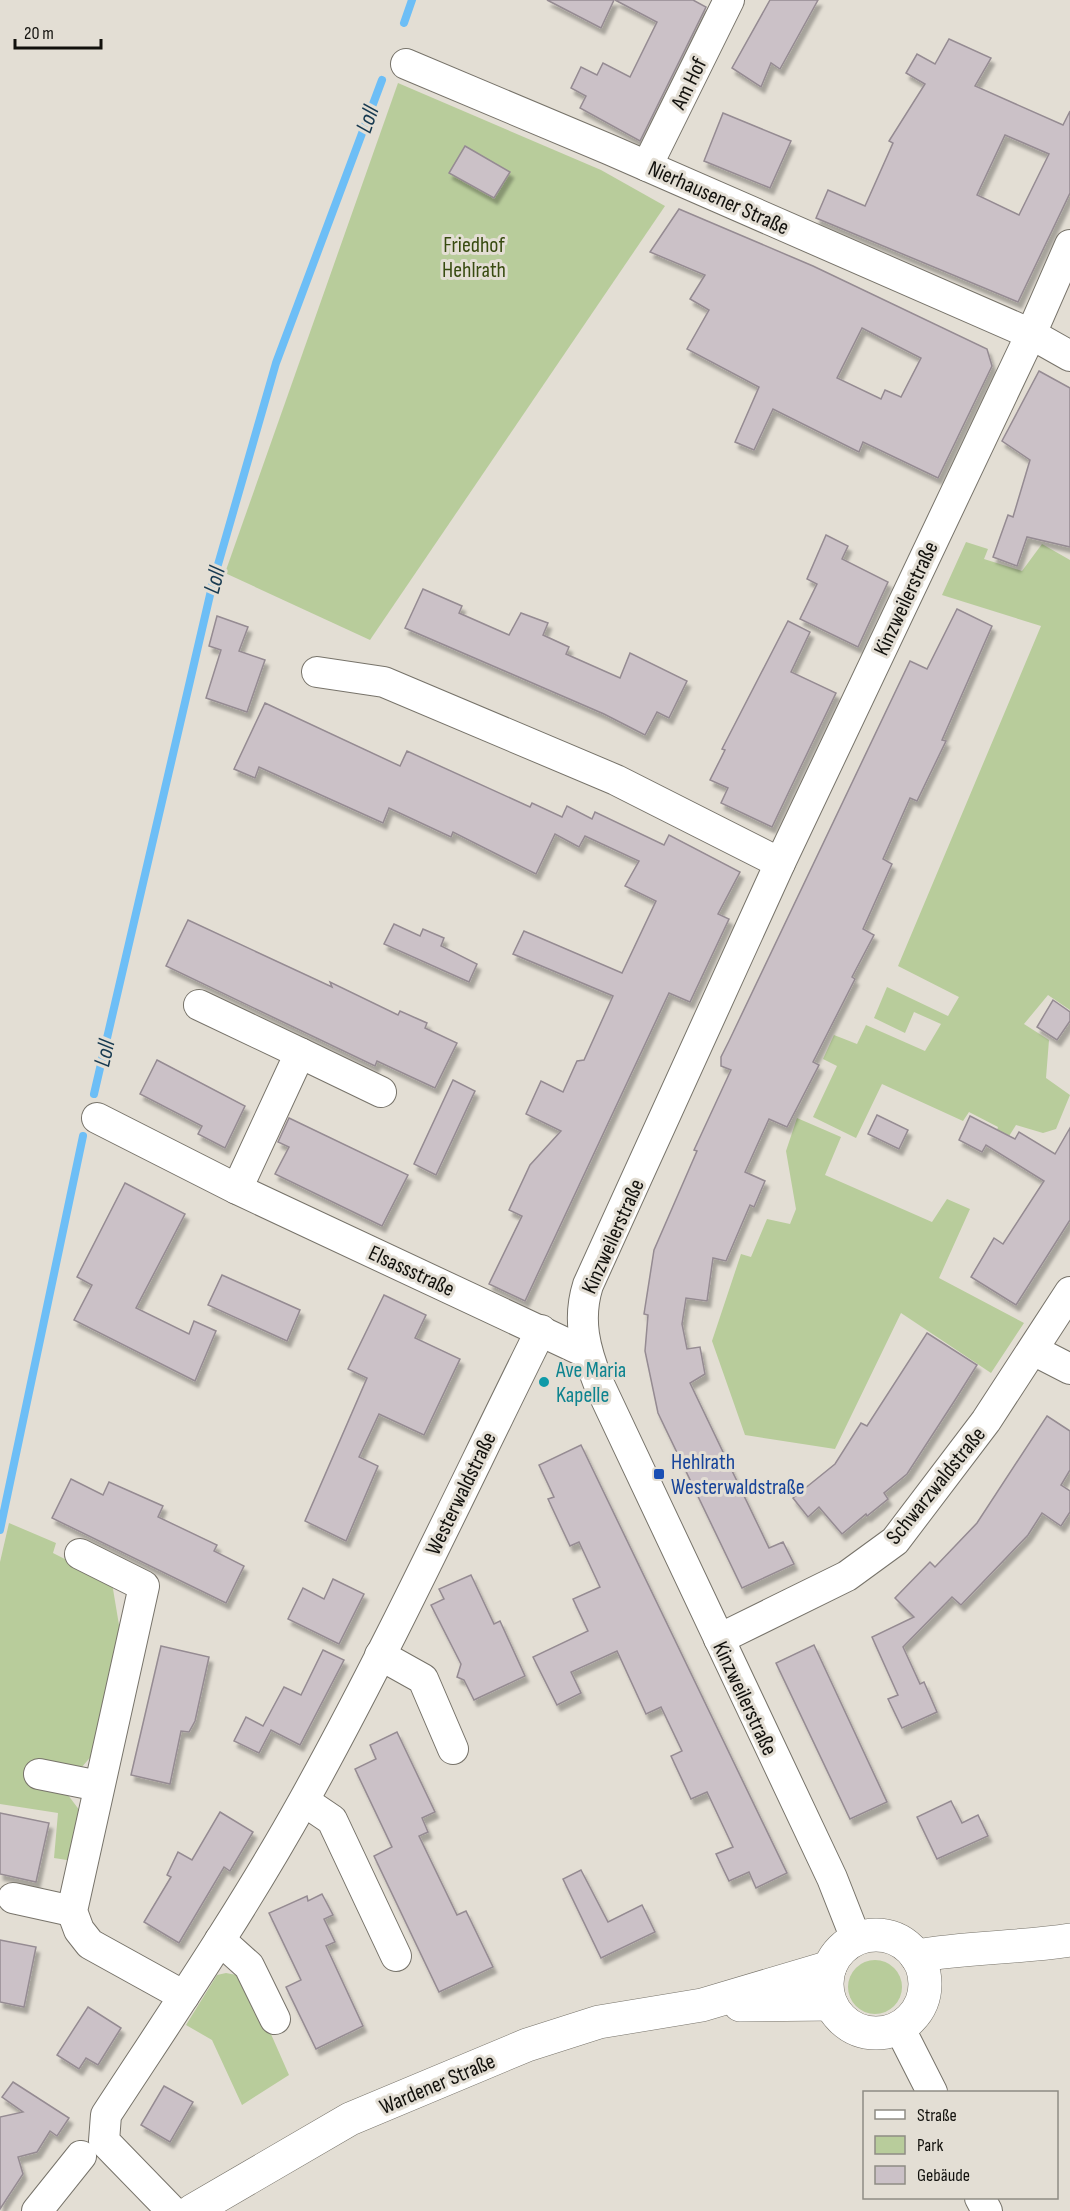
<svg xmlns="http://www.w3.org/2000/svg" width="1070" height="2211" font-family="'Sofia Sans Condensed',sans-serif">
	<defs>
		<filter id="shadow"><feDropShadow dx="3.5" dy="6" stdDeviation="1.5" flood-color="#0004"/></filter>
	</defs>
	<rect width="100%" height="100%" fill="#e3ded4"/>
	<!-- green -->
	<g fill="#b8cc9b">
		<polygon points="398,83 601,170 665,206 370,640 225,573"/>
		<polygon points="966,542 988,549 984,559 1022,571 1042,544 1070,560 1070,1010 1048,995 1024,1024 1049,1040 1046,1078 1070,1095 1056,1129 1043,1133 1016,1125 1006,1141 995,1136 998,1127 969,1112 963,1121 882,1084 856,1138 813,1117 837,1066 823,1059 834,1035 857,1044 866,1025 925,1051 941,1024 914,1012 905,1033 874,1018 887,987 948,1016 959,997 898,966 1041,626 942,595"/>
		<polygon points="797,1118 841,1137 825,1175 932,1222 947,1199 970,1209 939,1278 1024,1323 991,1373 901,1313 835,1449 745,1435 712,1341 741,1254 751,1257 767,1219 790,1224 796,1209 786,1151"/>
		<polygon points="9,1523 56,1543 53,1553 112,1583 120,1631 94,1753 81,1768 68,1795 80,1811 73,1861 54,1858 58,1813 0,1804 0,1562"/>
		<circle cx="875" cy="1987" r="27"/>
		<polygon points="226,1973 242,1976 248,1982 289,2075 242,2105 212,2040 186,2025 217,1975"/>
	</g>
	<g fill="none" stroke-linecap="round" stroke-linejoin="round">
		<!-- stream -->
		<g stroke="#6dbef6" stroke-width="8">
			<polyline points="404,23 412,0"/>
			<polyline points="94,1094 213,582 276,363 382,80"/>
			<polyline points="0,1530 83,1136"/>
		</g>
	</g>
	<!-- building -->
	<g fill="#cbc1c7" stroke="#958b92" stroke-width="1.5" fill-rule="evenodd" filter="url(#shadow)">
		<polygon points="547,0 614,0 601,28"/>
		<polygon points="615,0 693,0 706,7 640,141 580,108 586,96 571,88 581,67 597,75 603,63 630,77 657,22"/>
		<polygon points="770,0 818,0 780,69 771,63 761,87 732,68"/>
		<path d="M949,39L991,58L975,86L1063,125L1070,111V193L1018,302L816,218L828,190L865,206L893,143L889,141L925,84L906,73L917,54L935,64ZM1005,135L1049,154L1019,215L977,195Z"/>
		<polygon points="723,113 791,141 770,188 704,161"/>
		<polygon points="465,146 510,172 494,198 449,173"/>
		<path d="M679,209L813,266L987,349L992,366L938,478L863,442L859,452L773,409L754,450L735,442L759,387L687,349L709,310L690,299L705,275L650,252ZM862,328L921,358L901,397L885,390L881,399L837,378Z"/>
		<polygon points="1039,371 1070,388 1070,547 1027,537 1017,566 993,557 1008,515 1013,517 1030,460 1002,441"/>
		<polygon points="826,535 848,546 842,559 888,582 858,647 800,619 817,584 807,579"/>
		<polygon points="423,589 462,606 459,613 509,635 521,613 548,623 543,635 569,647 566,654 620,678 630,653 687,681 669,718 657,712 645,735 604,714 405,628"/>
		<polygon points="957,609 992,626 942,740 946,741 917,801 910,798 883,859 892,864 863,929 874,935 852,977 855,979 813,1062 819,1065 787,1127 769,1119 745,1172 765,1181 754,1207 750,1205 726,1261 713,1258 707,1301 686,1298 682,1324 687,1349 700,1347 705,1374 690,1383 769,1548 783,1542 794,1564 742,1588 658,1413 645,1351 648,1315 644,1314 654,1250 697,1151 694,1150 731,1070 721,1066 721,1057 729,1041 910,661 927,669"/>
		<polygon points="217,616 248,627 239,651 265,660 247,712 206,698 221,650 209,646"/>
		<polygon points="788,621 810,632 791,672 836,693 772,827 721,803 728,788 710,780 725,750 722,749"/>
		<polygon points="265,703 400,766 407,751 530,807 532,803 562,817 567,806 592,819 595,812 664,845 669,835 740,872 718,914 729,919 690,1002 669,993 525,1301 489,1284 522,1216 509,1210 530,1165 561,1131 526,1114 541,1081 563,1092 577,1061 584,1060 613,996 513,954 524,931 622,973 656,901 625,886 639,861 585,836 579,847 555,834 536,874 453,832 451,837 389,808 383,823 259,767 255,778 234,769"/>
		<polygon points="188,920 332,987 330,982 398,1015 400,1011 427,1023 425,1028 457,1043 435,1088 377,1061 375,1066 166,966"/>
		<polygon points="394,924 420,936 423,929 444,938 441,946 477,964 469,982 384,944"/>
		<polygon points="1053,1000 1070,1012 1070,1021 1057,1040 1037,1027"/>
		<polygon points="157,1060 245,1106 225,1148 198,1134 202,1126 140,1094"/>
		<polygon points="453,1080 475,1091 436,1175 414,1164"/>
		<polygon points="877,1115 908,1130 899,1149 868,1134"/>
		<polygon points="970,1116 1015,1139 1019,1132 1055,1154 1070,1128 1070,1220 1016,1305 971,1277 994,1238 1003,1244 1044,1181 986,1145 982,1152 959,1140"/>
		<polygon points="289,1118 408,1175 382,1226 275,1174 289,1147 278,1142"/>
		<polygon points="125,1183 185,1214 136,1308 189,1334 194,1321 216,1331 195,1381 74,1320 92,1285 77,1277"/>
		<polygon points="222,1275 300,1310 287,1341 208,1305"/>
		<polygon points="384,1295 426,1315 415,1338 460,1359 424,1435 379,1414 359,1457 378,1466 346,1541 305,1521 367,1378 348,1369"/>
		<polygon points="927,1333 977,1365 955,1400 907,1474 884,1493 888,1499 867,1516 866,1514 842,1534 819,1507 808,1517 793,1498 835,1464 861,1423 867,1426"/>
		<polygon points="1047,1416 1070,1431 1070,1470 1061,1485 1070,1491 1070,1512 1061,1526 1042,1513 1028,1535 961,1605 952,1597 903,1647 920,1684 924,1682 937,1712 902,1728 888,1699 898,1695 872,1637 914,1617 895,1598 930,1562 935,1567 977,1523"/>
		<polygon points="581,1445 787,1873 756,1888 749,1872 729,1881 716,1854 733,1847 707,1792 691,1799 671,1756 682,1751 661,1707 646,1714 617,1651 571,1672 581,1693 557,1705 533,1657 588,1631 573,1599 600,1587 579,1542 570,1546 548,1499 554,1497 539,1465"/>
		<polygon points="71,1479 103,1495 109,1482 163,1506 158,1517 217,1545 214,1551 244,1566 226,1603 52,1518"/>
		<polygon points="471,1575 494,1624 500,1621 525,1676 474,1700 464,1680 457,1677 461,1664 431,1605 444,1599 439,1589"/>
		<polygon points="333,1579 364,1594 339,1644 288,1619 303,1588 324,1599"/>
		<polygon points="814,1645 887,1802 850,1819 776,1663"/>
		<polygon points="161,1646 209,1657 195,1721 189,1732 181,1731 170,1784 131,1775"/>
		<polygon points="323,1650 344,1660 300,1745 271,1730 259,1753 234,1741 246,1717 263,1726 284,1687 301,1695"/>
		<polygon points="397,1732 435,1812 422,1818 428,1832 419,1836 457,1915 466,1911 493,1967 439,1992 374,1856 392,1847 355,1769 376,1759 370,1745"/>
		<polygon points="951,1801 962,1823 978,1815 988,1836 937,1859 917,1817"/>
		<polygon points="220,1812 253,1832 230,1871 224,1867 179,1943 144,1922 171,1877 167,1875 178,1852 192,1860"/>
		<polygon points="0,1813 49,1823 36,1882 0,1874"/>
		<polygon points="581,1870 608,1922 642,1905 655,1932 601,1958 563,1879"/>
		<polygon points="322,1894 333,1915 324,1919 335,1942 326,1946 363,2026 316,2049 286,1987 301,1980 269,1913 307,1896 308,1901"/>
		<polygon points="0,1940 36,1947 24,2007 0,2002"/>
		<polygon points="88,2007 121,2028 98,2065 86,2058 79,2069 57,2055"/>
		<polygon points="13,2082 69,2118 57,2136 50,2131 37,2152 18,2157 23,2174 0,2209 0,2117 23,2112 2,2097"/>
		<polygon points="164,2086 193,2102 170,2142 141,2125"/>
	</g>
	<g fill="none" stroke-linecap="round" stroke-linejoin="round">
		<!-- minor casing -->
		<g stroke="#77736a" stroke-width="32">
			<g id="minor">
				<polyline points="406,64 608,149 1031,334 1070,356"/>
				<polyline points="647,166 729,0"/>
				<polyline points="317,672 384,682 616,780 780,863"/>
				<polyline points="199,1005 300,1053 237,1189"/>
				<polyline points="300,1053 381,1092"/>
				<polyline points="97,1118 237,1189 587,1353"/>
				<polyline points="1033,1350 1070,1369"/>
				<polyline points="80,1554 144,1586 72,1911 79,1930 90,1944 184,1996"/>
				<polyline points="719,1639 847,1576 895,1541 986,1421 1070,1292"/>
				<polyline points="380,1655 423,1679 453,1749"/>
				<polyline points="39,1774 99,1786"/>
				<polyline points="304,1801 332,1820 396,1956"/>
				<polyline points="13,1898 72,1911"/>
				<path d="M856,1939L832,1878L598,1382C585,1349 577,1320 588,1285L780,863L1031,334L1070,245"/>
				<polyline points="220,1940 249,1966 275,2019"/>
				<polyline points="899,2027 932,2092"/>
				<polyline points="980,2198 987,2211"/>
				<polyline points="37,2211 81,2156"/>
				<path d="M172,2211L104,2141L106,2115C174,2011 244,1908 304,1800C389,1647 463,1487 541,1330"/>
			</g>
		</g>
		<!-- tertiary casing -->
		<g stroke="#77736a" stroke-width="34">
			<g id="tertiary">
				<circle cx="876" cy="1984" r="49"/>
				<path d="M916,1956C967,1947 1019,1948 1070,1940"/>
				<polyline points="740,2005 831,2004"/>
				<polyline points="192,2211 350,2119 527,2045 599,2022 702,2005 830,1967"/>
			</g>
		</g>
		<!-- minor -->
		<use href="#minor" stroke="#fff" stroke-width="30"/>
		<!-- tertiary -->
		<use href="#tertiary" stroke="#fff" stroke-width="33"/>
	</g>
	<!-- markers -->
	<circle fill="#0f9aa8" stroke="#e3ded4" stroke-width="2" cx="544" cy="1382" r="6"/>
	<rect fill="#1a4fb4" stroke="#e3ded4" stroke-width="2" x="653" y="1468" width="12" height="12" rx="3"/>
	<g text-anchor="middle" stroke-width="6" stroke-linejoin="round" paint-order="stroke">
		<!-- street labels -->
		<g font-size="22" fill="#12110d" stroke="#e3ded4">
			<text transform="translate(688 83) rotate(-64)" y="8">Am Hof</text>
			<text transform="translate(719 197) rotate(24)" y="8">Nierhausener Straße</text>
			<text transform="translate(905 598) rotate(-65)" y="8">Kinzweilerstraße</text>
			<text transform="translate(612 1236) rotate(-66)" y="8">Kinzweilerstraße</text>
			<text transform="translate(412 1270) rotate(25)" y="8">Elsassstraße</text>
			<text transform="translate(935 1485) rotate(-51)" y="8">Schwarzwaldstraße</text>
			<text transform="translate(460 1493) rotate(-64)" y="8">Westerwaldstraße</text>
			<text transform="translate(746 1698) rotate(65)" y="8">Kinzweilerstraße</text>
			<text transform="translate(437 2083) rotate(-23)" y="8">Wardener Straße</text>
		</g>
		<!-- park labels -->
		<g font-size="22" fill="#384b10" stroke="#e3ded4">
			<text x="474" y="252">Friedhof<tspan x="474" dy="25">Hehlrath</tspan></text>
		</g>
		<!-- culture labels -->
		<g font-size="22" fill="#0d838f" stroke="#e3ded4" text-anchor="start">
			<text x="556" y="1377">Ave Maria<tspan x="556" dy="25">Kapelle</tspan></text>
		</g>
		<!-- transit labels -->
		<g font-size="22" fill="#164399" stroke="#e3ded4" text-anchor="start">
			<text x="671" y="1469">Hehlrath<tspan x="671" dy="25">Westerwaldstraße</tspan></text>
		</g>
		<!-- water labels -->
		<g font-size="24" font-style="italic" fill="#163950" stroke="#e3ded4">
			<text transform="translate(367 119) rotate(-70)" y="8">Loll</text>
			<text transform="translate(214 580) rotate(-75)" y="8">Loll</text>
			<text transform="translate(104 1053) rotate(-77)" y="8">Loll</text>
		</g>
	</g>
	<!-- legend -->
	<rect x="863" y="2091" width="195" height="108" fill="#e3ded4" stroke="#8f8c84" stroke-width="1.5"/>
	<rect x="875" y="2110" width="30" height="9" fill="#ffffff" stroke="#8f8c84" stroke-width="1.5"/>
	<text x="917" y="2121" font-size="18" fill="#12110d">Straße</text>
	<rect x="875" y="2136" width="30" height="18" fill="#b8cc9b" stroke="#8f8c84" stroke-width="1.5"/>
	<text x="917" y="2151" font-size="18" fill="#12110d">Park</text>
	<rect x="875" y="2166" width="30" height="18" fill="#cbc1c7" stroke="#8f8c84" stroke-width="1.5"/>
	<text x="917" y="2181" font-size="18" fill="#12110d">Gebäude</text>
	<!-- scale -->
	<path d="M15 39v9h86v-9" fill="none" stroke="#12110d" stroke-width="3"/>
	<text x="24" y="39" font-size="18" fill="#12110d" stroke="#e3ded4" stroke-width="4.5" paint-order="stroke">20 m</text>
</svg>
